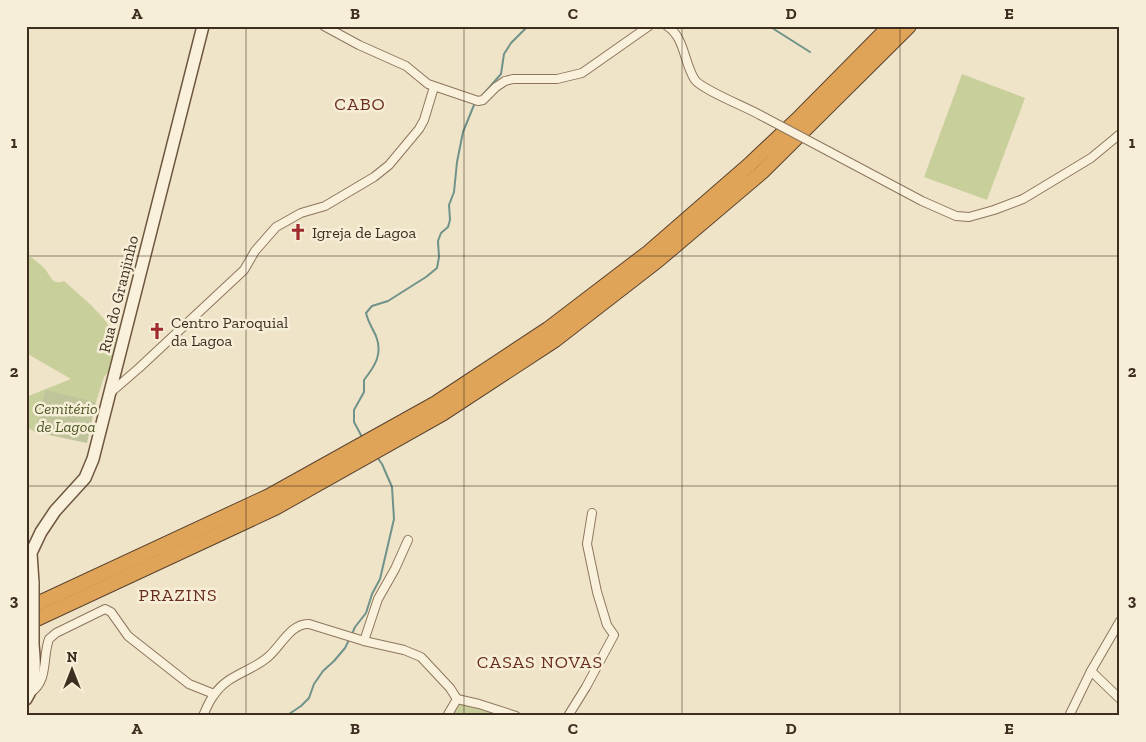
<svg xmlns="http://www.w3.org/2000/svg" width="1146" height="742" font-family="'Zilla Slab',serif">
	<rect width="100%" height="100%" fill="#f0e4c8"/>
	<!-- green -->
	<g fill="#c9cf9b">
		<polygon points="962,74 1025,98 987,200 924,177"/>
		<path d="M26,257H31C35,260 40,264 44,268C51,275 51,286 64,281L91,305L104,319L119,340L113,366L104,377L96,402L45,391L35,432L26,427V397L71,379L26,353Z"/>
		<polygon points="457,699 516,716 447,716"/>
	</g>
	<!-- cemetery -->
	<polygon fill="#bfc49a" points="45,390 96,402 87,443 35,432"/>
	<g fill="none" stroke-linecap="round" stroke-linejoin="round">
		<!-- stream -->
		<g stroke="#6f938a" stroke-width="2">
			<polyline points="769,26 810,52"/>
			<polyline points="480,98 501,74 504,54 511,43 528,26"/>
			<path d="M362,437L354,422V410L364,392V380C375,366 383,354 376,336C372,327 368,322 366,313L372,306L388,301L426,277L437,268L439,257L438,241L441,233L448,227L450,220L449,205L454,192L457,162L463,132L474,105"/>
			<polyline points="352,634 355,627 366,613 372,594 380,579 394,519 392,487 382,464 377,457"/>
			<polyline points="286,716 301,706 309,698 314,684 323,671 334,661 345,648 350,638"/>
		</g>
		<!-- street casing -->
		<g stroke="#8d765c" stroke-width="10">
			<g id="street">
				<polyline points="324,26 359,45 406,66 428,84 478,101 483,100 496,87 505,81 513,79 557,79 582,73 649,26"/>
				<path d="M667,26C685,37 684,64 695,80C703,90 746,107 760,115"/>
				<polyline points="828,151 922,201 956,216 969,217 994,210 1023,199 1091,158 1120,134"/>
				<polyline points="110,393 139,368 244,270 255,251 276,227 301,213 325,206 374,177 389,165 419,129 424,120 434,87"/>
				<polyline points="364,641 378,599 395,569 408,540"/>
				<polyline points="1091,671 1120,699"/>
				<path d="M30,693C49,681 42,658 49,639L56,633L105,609L111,612L128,636L189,684L214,694"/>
				<polyline points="457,699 479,704 516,716"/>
				<path d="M203,716C206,709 209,701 214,695C228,674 251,672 268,657C281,646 291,623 309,624L364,641L404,650L421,657L450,688L457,699"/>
				<polyline points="447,716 457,699"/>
				<polyline points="568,716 586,687 614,635 607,625 597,592 587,544 592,513"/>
				<polyline points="1069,716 1091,671 1120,621"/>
			</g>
		</g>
		<!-- secondary casing -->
		<g stroke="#6f573f" stroke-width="14">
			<g id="secondary">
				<polyline points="33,583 31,553 41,532 55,511 85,478 93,459 203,26"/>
				<path d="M26,699C36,684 35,663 33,645"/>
			</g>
		</g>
		<!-- highway casing -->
		<g stroke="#5b4430" stroke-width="16">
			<g id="highway">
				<polyline points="26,609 269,496 436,403 548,329 649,252 749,165 801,116 890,26"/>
				<polyline points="26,624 275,508 442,414 555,340 657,261 762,172 909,26"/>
			</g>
		</g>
		<!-- street -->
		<use href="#street" stroke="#faf1dc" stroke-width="8"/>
		<!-- secondary -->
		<use href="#secondary" stroke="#faf1dc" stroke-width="11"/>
		<!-- highway -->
		<use href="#highway" stroke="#e0a458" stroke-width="14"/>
		<!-- street-bridge casing -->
		<g stroke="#8d765c" stroke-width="10" stroke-linecap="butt">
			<polyline id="street-bridge" points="760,115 828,151"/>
		</g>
		<!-- secondary-bridge casing -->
		<g stroke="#6f573f" stroke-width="14" stroke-linecap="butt">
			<polyline id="secondary-bridge" points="33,583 33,645"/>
		</g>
		<!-- street-bridge -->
		<use href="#street-bridge" stroke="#faf1dc" stroke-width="8"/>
		<!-- secondary-bridge -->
		<use href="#secondary-bridge" stroke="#faf1dc" stroke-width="11"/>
	</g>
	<!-- grid -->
	<path fill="none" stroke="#3d2e20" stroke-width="1" stroke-opacity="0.55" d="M246,26V716M464,26V716M682,26V716M900,26V716M26,256H1120M26,486H1120"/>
	<!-- icons -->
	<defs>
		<g id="church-bare" transform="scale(1.35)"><path d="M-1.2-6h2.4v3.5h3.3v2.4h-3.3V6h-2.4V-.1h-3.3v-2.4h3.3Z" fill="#9e2a2b" stroke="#f7eed8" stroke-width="2.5" paint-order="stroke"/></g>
	</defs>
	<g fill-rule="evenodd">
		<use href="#church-bare" x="298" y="232"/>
		<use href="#church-bare" x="157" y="331"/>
	</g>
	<g text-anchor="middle" stroke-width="5" stroke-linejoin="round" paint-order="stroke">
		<!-- poi labels -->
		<g font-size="16" fill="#3d2e20" stroke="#f7eed8" text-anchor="start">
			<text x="312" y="238">Igreja de Lagoa</text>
			<text x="171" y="328">Centro Paroquial<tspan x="171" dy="18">da Lagoa</tspan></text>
		</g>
		<!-- street labels -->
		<g font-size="16" fill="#3d2e20" stroke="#f7eed8">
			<text transform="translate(118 294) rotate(-76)" y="6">Rua do Granjinho</text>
		</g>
		<!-- park labels -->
		<g font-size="16" font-style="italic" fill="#4d5a26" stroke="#f7eed8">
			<text x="66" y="414">Cemitério<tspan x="66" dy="18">de Lagoa</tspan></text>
		</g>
		<!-- neighbourhood labels -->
		<g font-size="18" letter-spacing="1" fill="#6b2e1e" stroke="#f7eed8">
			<text x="360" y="110">CABO</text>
			<text x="178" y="601">PRAZINS</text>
			<text x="540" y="668">CASAS NOVAS</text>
		</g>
	</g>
	<!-- border -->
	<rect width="1146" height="742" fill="none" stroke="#f7eed8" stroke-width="55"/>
	<!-- north arrow -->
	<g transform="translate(72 670)" stroke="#f7eed8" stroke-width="4" paint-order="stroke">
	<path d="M0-4L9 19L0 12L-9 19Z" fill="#3d2e20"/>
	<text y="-8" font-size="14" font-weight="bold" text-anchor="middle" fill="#3d2e20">N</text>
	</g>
	<rect x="28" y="28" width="1090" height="686" fill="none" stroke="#3d2e20" stroke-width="2"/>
	<g font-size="16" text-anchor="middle" font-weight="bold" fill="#3d2e20">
		<text x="137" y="19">A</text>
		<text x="355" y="19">B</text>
		<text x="573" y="19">C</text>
		<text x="791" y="19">D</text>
		<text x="1009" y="19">E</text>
		<text x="14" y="148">1</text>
		<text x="1132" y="148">1</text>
		<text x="14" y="377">2</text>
		<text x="1132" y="377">2</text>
		<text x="14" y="606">3</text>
		<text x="1132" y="606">3</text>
		<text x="137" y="734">A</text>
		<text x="355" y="734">B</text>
		<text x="573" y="734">C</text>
		<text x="791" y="734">D</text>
		<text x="1009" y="734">E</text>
	</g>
</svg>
